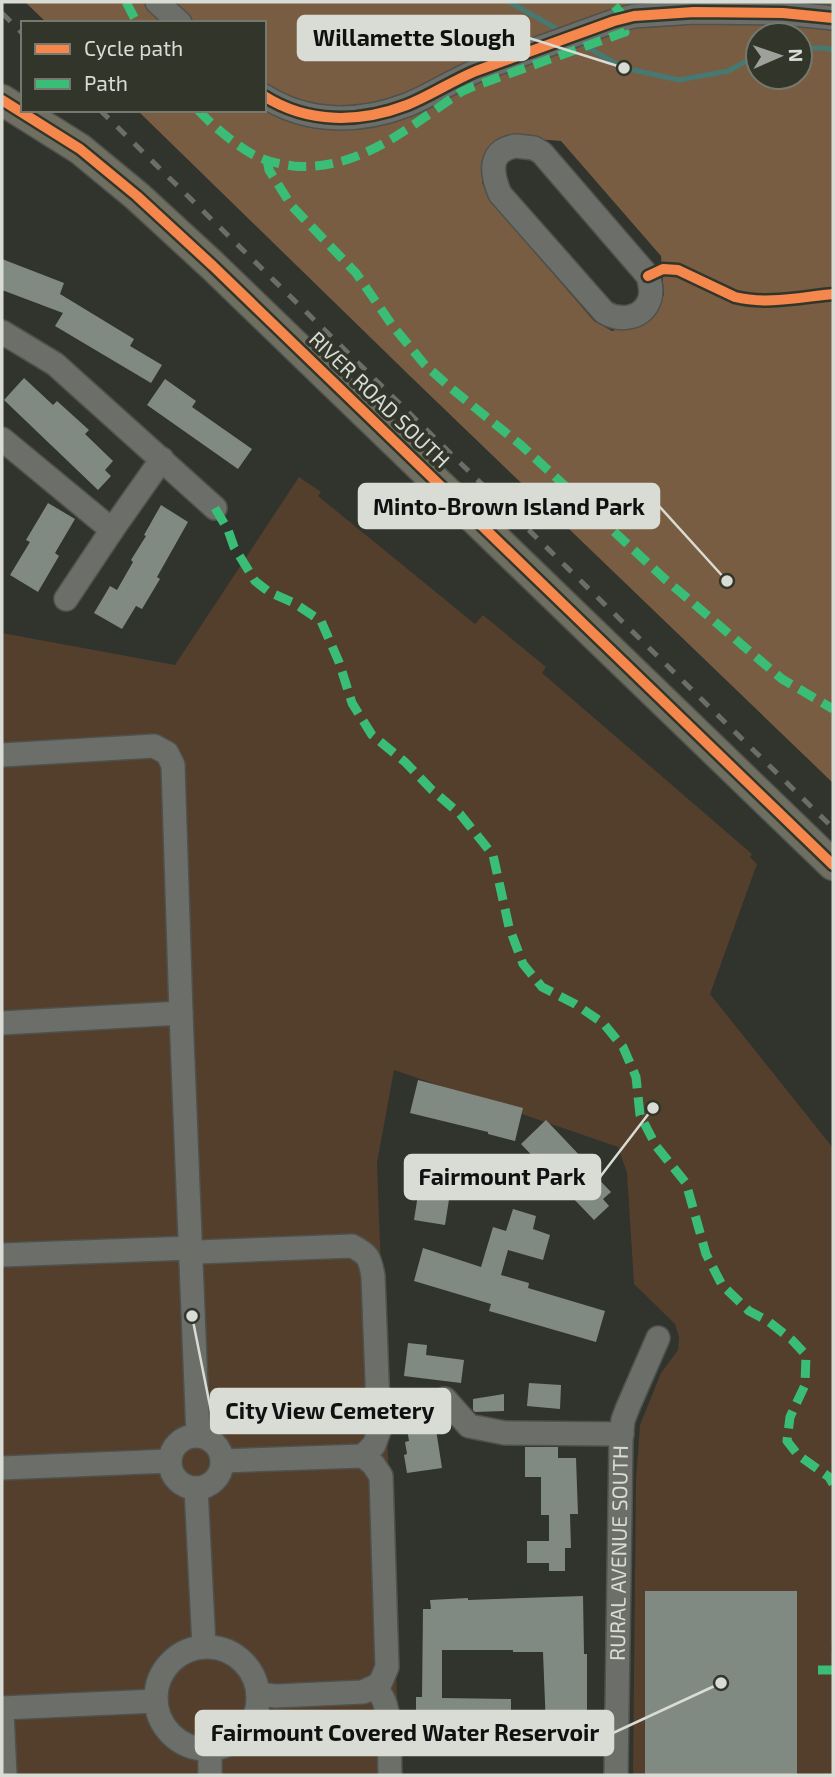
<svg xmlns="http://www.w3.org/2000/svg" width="835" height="1777" font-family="'Exo 2',sans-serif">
	<rect width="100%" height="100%" fill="#31332d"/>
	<!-- green -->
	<polygon fill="#533f2c" points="299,477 321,492 318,496 475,624 483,615 546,667 542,673 752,854 750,857 757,864 710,994 833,1148 833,1643 831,1648 833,1657 833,1775 797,1775 797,1591 646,1591 645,1775 633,1775 636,1479 640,1425 661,1373 678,1350 679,1337 675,1324 634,1284 627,1173 618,1147 394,1070 377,1163 400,1775 2,1775 2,633 175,665"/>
	<!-- forest -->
	<path fill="#795d43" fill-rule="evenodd" d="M25,2H833V783L410,376L137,110H264V23H47ZM758,35H800V77H758ZM512,137L561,141L661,256L664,295L644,322L612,331L594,321L493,204L482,183L488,162Z"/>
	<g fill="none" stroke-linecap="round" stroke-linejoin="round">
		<!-- stream -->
		<g stroke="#467972" stroke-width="5">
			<polyline points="509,2 561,31"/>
			<polyline points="578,42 624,68 679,80 728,71 758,55"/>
			<polyline points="800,48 825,48 833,50"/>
		</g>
	</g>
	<!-- building -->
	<g fill="#818a82">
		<polygon points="2,259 64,283 60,294 134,339 130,346 162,365 151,383 55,326 63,313 2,290"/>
		<polygon points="24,378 53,405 57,401 89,430 85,434 113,461 105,470 111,476 98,490 4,400"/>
		<polygon points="165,379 196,401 192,407 252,449 238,469 147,405"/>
		<polygon points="48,503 75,519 55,553 59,556 38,592 10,575 30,542 26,540"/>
		<polygon points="161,505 188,522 157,577 160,579 142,609 136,606 122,629 94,613 110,586 117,590 133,562 131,560 146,536 144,535"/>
		<polygon points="418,1080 523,1108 515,1141 488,1134 488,1132 410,1113"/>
		<polygon points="546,1120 585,1161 583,1163 611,1192 603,1199 609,1206 594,1220 521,1144"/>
		<polygon points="419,1188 450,1193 445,1225 414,1220"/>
		<polygon points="513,1209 536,1216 533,1229 550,1235 543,1260 508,1250 501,1275 529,1283 528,1288 605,1311 596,1342 489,1311 491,1304 414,1281 423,1248 481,1267 493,1227 506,1231"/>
		<polygon points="408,1343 427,1345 426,1355 464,1360 461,1383 404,1376"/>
		<polygon points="529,1383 561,1385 560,1409 527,1406"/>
		<polygon points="504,1394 504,1411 475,1412 473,1410 473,1399"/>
		<polygon points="432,1404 442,1468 407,1473 404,1455 407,1454 405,1442 409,1441 405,1416 411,1415 410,1408"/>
		<polygon points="525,1447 558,1447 558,1458 576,1458 578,1514 570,1514 571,1548 565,1548 565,1571 549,1571 549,1563 527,1563 527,1541 549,1541 549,1515 541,1515 541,1477 525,1477"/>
		<rect x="645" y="1591" width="152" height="184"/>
		<polygon points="583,1596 584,1654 587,1654 587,1752 556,1752 556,1749 538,1749 538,1728 546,1728 543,1652 513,1652 513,1650 442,1650 442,1698 511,1699 511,1752 462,1752 462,1751 445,1751 445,1750 421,1749 421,1741 416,1741 416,1697 422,1697 423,1609 431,1609 430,1600 468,1598 468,1600"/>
	</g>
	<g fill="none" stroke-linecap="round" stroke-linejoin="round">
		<!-- minor casing -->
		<g stroke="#4f514c" stroke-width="26">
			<g id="minor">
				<polyline points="157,2 180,23"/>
				<path d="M264,96C308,124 360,123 407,105C430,96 452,81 476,71L614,21L634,16L694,12L783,13L833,18"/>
				<path d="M516,146L534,148L542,153L648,276C650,283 652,290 650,298C644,319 620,322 604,312L500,194C491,173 488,150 516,146Z"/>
				<polyline points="2,332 55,364 215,508"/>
				<polyline points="2,439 112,530 162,459"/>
				<polyline points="66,599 112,530"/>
				<polyline points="2,755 154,746 167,753 173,765 181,1013 198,1436"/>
				<polyline points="2,1023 181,1013"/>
				<path d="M2,1255L190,1248L198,1252L352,1246C368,1254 370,1258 373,1276L379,1431L374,1445L363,1456"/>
				<polyline points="445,1399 469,1426 505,1433 622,1434"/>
				<circle cx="196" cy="1462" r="26"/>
				<polyline points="222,1461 363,1456 373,1464 381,1476 387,1667 380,1684 363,1692 276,1696 258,1694"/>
				<polyline points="2,1468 170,1461"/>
				<polyline points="196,1488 204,1646"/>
				<circle cx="207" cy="1698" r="51"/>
				<path d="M373,1689C379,1692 382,1695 384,1701C391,1718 389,1755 390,1775"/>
				<polyline points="2,1708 156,1701"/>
				<polyline points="2,1712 5,1775"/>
				<polyline points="210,1749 210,1775"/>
				<path id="s1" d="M616,1775L621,1439L623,1420L628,1407L658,1338"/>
			</g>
		</g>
		<!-- major casing -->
		<g stroke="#4f514c" stroke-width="33">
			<polyline id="major" points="2,100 80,149 137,196 213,266 833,865"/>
		</g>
		<!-- minor -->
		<use href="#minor" stroke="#6c6e69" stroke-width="23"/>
		<!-- major -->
		<use href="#major" stroke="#6e6e61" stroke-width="30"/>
		<!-- rail -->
		<g stroke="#6b6d68" stroke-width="5" stroke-dasharray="12 12" stroke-linecap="butt">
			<polyline points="2,13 23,34"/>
			<polyline points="100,110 833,828"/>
		</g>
		<!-- quiet -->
		<g stroke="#3abd76" stroke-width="9" stroke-dasharray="18 9" stroke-linecap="butt">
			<polyline points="126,2 137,23"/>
			<path d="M198,110C213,126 233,143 252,154C265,161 279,164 293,166C359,172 410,126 461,92L472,87L625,32L620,12L611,2"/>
			<polyline points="267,160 269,170 291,205 356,273 392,325 425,365 452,389 521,445 666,580 782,679 833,709"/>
			<polyline points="215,508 228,530 234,547 255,581 269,592 294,603 321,621 339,662 352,703 372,735 405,762 432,790 460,814 493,855 509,927 523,964 542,987 575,1004 603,1023 623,1047 636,1077 640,1115 656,1146 686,1183 706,1254 722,1285 749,1311 768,1321 792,1340 806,1355 805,1385 790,1417 787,1441 798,1455 829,1477 833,1484"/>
			<polyline points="818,1670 833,1670"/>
		</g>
		<!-- cycleway casing -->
		<g stroke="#32362a" stroke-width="15">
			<g id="cycleway">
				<path d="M264,96C308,124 360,123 407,105C430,96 452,81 476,71L614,21L634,16L694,12L783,13L833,18"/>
				<polyline points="2,100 80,149 137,196 213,266 833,865"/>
				<path d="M648,276L663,269L678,270L735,297C767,305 801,297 833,294"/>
			</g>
		</g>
		<!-- cycleway -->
		<use href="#cycleway" stroke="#f5874c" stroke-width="10"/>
	</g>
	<g text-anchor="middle" stroke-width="7" stroke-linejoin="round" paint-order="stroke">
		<!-- street labels -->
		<g font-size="21" fill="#d9dcd4" stroke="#32362a">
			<text transform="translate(379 400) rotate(44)" y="7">RIVER ROAD SOUTH</text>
			<text dy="7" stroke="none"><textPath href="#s1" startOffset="222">RURAL AVENUE SOUTH</textPath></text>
		</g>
	</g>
	<!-- callouts -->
	<path fill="none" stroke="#d9dcd4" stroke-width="2.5" d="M624 68L529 38M727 581L659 506M653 1108L600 1177M192 1316L211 1411M721 1683L613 1733"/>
	<g fill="#d9dcd4" stroke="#32362a" stroke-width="2.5">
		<circle cx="624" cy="68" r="7"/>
		<circle cx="727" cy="581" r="7"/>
		<circle cx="653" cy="1108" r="7"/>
		<circle cx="192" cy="1316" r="7"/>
		<circle cx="721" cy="1683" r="7"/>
	</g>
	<g fill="#d9dcd4" stroke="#d9dcd4" stroke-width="2.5">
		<rect x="298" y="16" width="231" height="44" rx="7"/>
		<rect x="359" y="484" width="300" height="44" rx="7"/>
		<rect x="405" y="1155" width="195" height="44" rx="7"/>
		<rect x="211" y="1389" width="239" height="44" rx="7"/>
		<rect x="196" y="1711" width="417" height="44" rx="7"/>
	</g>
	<g font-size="23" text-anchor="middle" font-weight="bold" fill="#111">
		<text x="414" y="46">Willamette Slough</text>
		<text x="509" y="515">Minto-Brown Island Park</text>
		<text x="502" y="1185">Fairmount Park</text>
		<text x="330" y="1419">City View Cemetery</text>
		<text x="405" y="1741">Fairmount Covered Water Reservoir</text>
	</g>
	<!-- border -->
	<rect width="835" height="1777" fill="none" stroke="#d9dcd4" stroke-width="7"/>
	<!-- legend -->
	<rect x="21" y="21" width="245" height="91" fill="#32362a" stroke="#75786e" stroke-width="2"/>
	<rect x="35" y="44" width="35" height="10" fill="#f5874c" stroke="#75786e" stroke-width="2"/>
	<text x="84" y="56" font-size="21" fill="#d9dcd4">Cycle path</text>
	<rect x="35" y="79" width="35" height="10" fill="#3abd76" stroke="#75786e" stroke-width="2"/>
	<text x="84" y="91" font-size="21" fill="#d9dcd4">Path</text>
	<!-- north arrow -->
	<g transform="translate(779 56) rotate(88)"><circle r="33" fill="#32362a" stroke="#75786e" stroke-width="2"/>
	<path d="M0-5L12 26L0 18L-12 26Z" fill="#9ea19a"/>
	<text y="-10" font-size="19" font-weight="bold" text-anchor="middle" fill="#d9dcd4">N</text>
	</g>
</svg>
